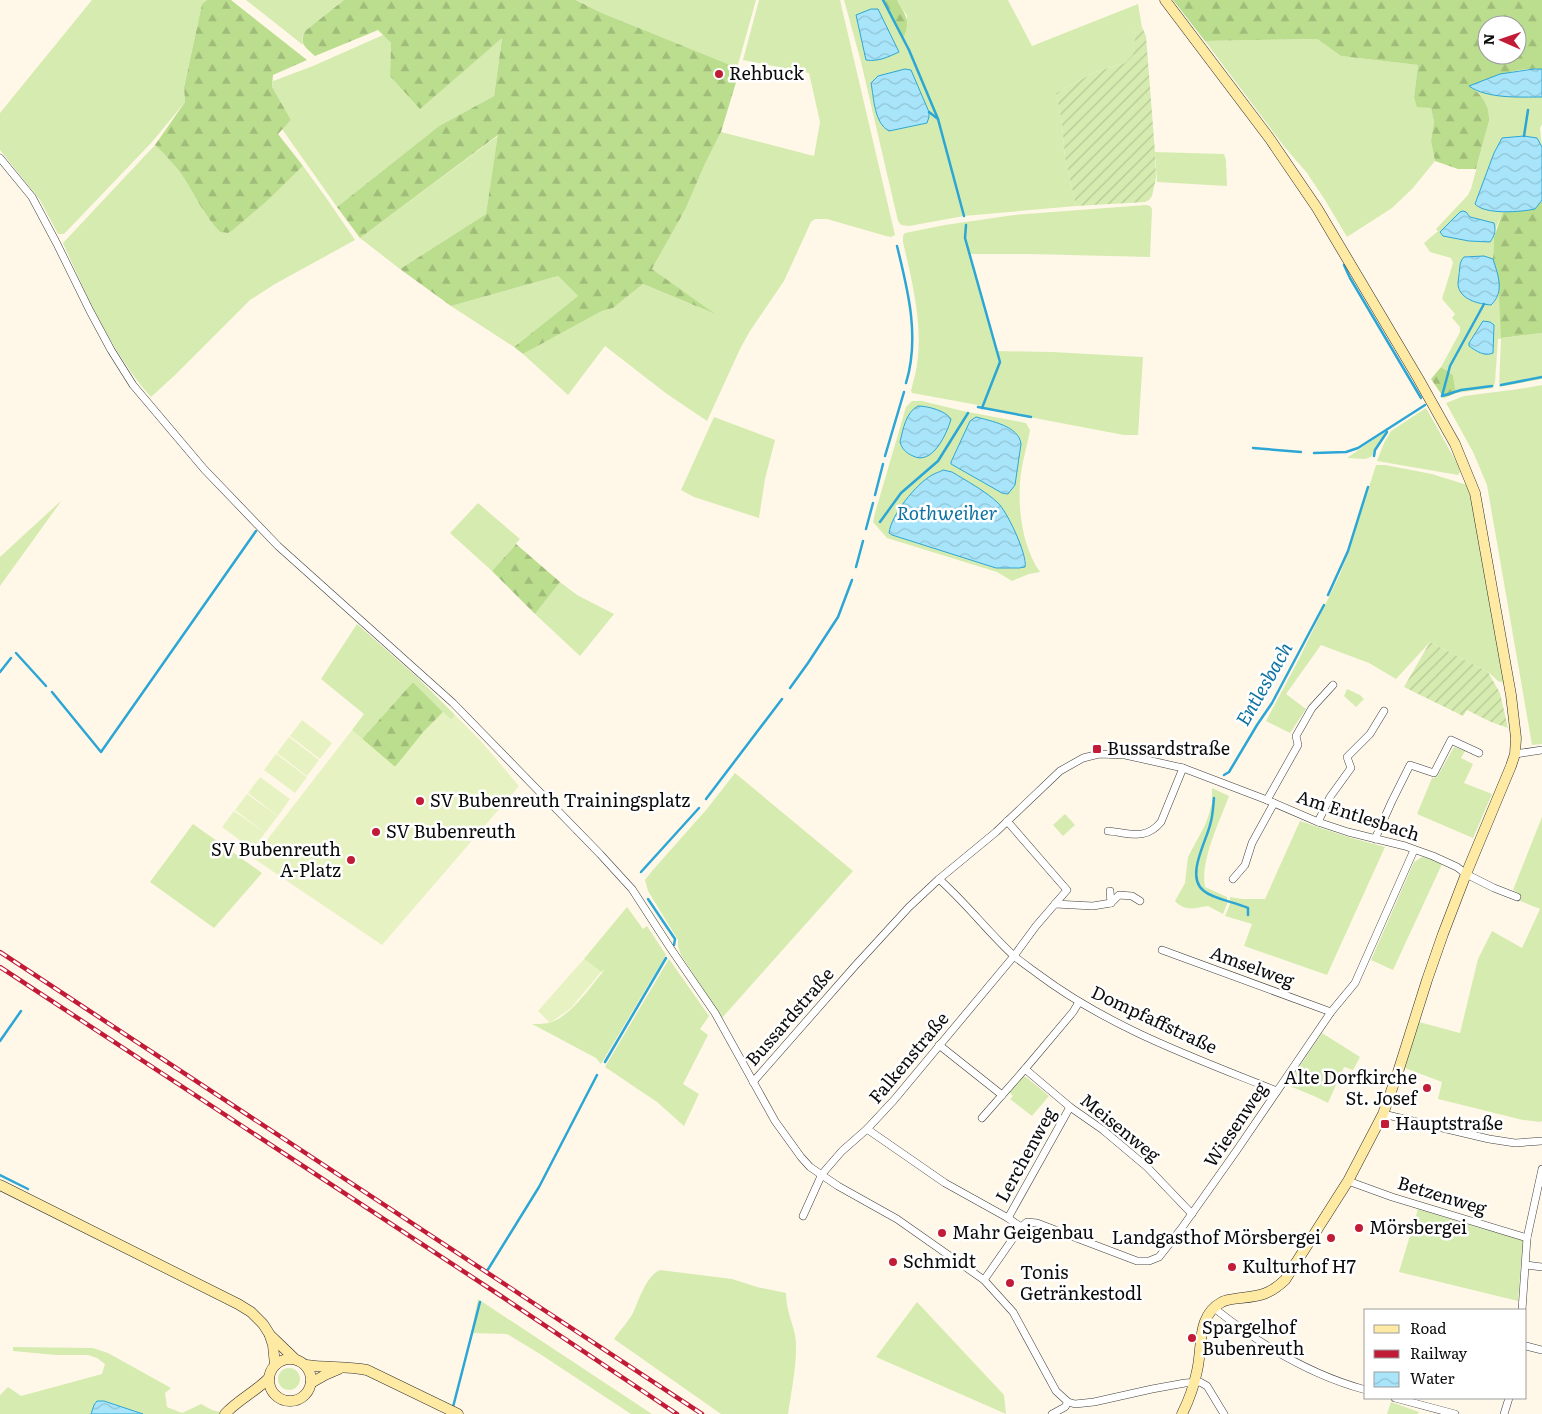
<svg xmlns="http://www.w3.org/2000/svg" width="1542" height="1414" font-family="Literata,serif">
	<defs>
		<pattern id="forest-firs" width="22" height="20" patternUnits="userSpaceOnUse" patternTransform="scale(1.25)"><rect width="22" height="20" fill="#bbdd8e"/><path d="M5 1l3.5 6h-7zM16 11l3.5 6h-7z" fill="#9fbc79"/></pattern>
		<pattern id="garden-furrows" width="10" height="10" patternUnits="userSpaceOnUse" patternTransform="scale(1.25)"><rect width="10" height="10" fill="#d6ebb0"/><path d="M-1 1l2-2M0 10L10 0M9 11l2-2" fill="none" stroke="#b6c896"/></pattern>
		<pattern id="water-waves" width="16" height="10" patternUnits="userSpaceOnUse" patternTransform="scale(1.25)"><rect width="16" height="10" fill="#a9e5fa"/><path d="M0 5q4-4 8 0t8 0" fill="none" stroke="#90c3d5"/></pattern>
	</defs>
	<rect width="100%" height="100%" fill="#fff8e8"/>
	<!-- grass -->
	<g fill="#d6ebb0" fill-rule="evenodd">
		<polygon points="92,0 207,0 202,4 184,86 185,102 152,142 64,234 58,234 40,200 0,150 0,113"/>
		<polygon points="246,0 344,0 305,31 302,38 303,45"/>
		<polygon points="577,0 756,0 737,68 602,13"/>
		<polygon points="759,0 840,0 895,235 891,237 886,236 827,219 815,219 811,222 784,281 750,331 740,349 707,421 667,394 605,346 568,395 523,354 602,311 613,308 643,284 712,313 652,269 686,208 704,166 721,132 814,156 820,122 809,73 743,60"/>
		<path d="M844,0H883L903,38L907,16L897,0H1008L1032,46L1138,4L1142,27L1136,29L1133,56L1125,63L1095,72L1056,93L1062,123L1065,158L1076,206L964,216L909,226L901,225L898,221L861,62ZM871,83L927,123L889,131C874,123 874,98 871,83Z"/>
		<polygon points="383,35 391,43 390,76 502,37 494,96 439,126 337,207 282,129 291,120 272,87 273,81 313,66"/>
		<polygon points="1317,39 1341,56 1418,65 1414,97 1431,107 1434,122 1431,141 1435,161 1412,189 1392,208 1347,237 1325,200 1307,173 1283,145 1205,41"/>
		<path d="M1475,90L1501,96L1542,97V124L1540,128L1542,147L1536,138H1502L1494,153L1475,204L1479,208L1503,212L1495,230L1493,223L1470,217L1466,212L1444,236L1469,241H1490L1494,237L1493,259L1484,256L1464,257C1459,262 1460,268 1459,275C1456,303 1474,299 1495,301L1499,291L1502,338L1542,333V379L1499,387L1501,339H1498L1495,382L1493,388L1456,393L1453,375L1441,367L1460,332V327L1452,318L1455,314L1442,299L1453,263L1451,258L1430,252L1424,243L1438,231L1436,229L1468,195L1471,189L1489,121C1490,107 1484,101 1475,90ZM1483,321L1494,325L1493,353L1489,355L1474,349L1469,342Z"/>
		<polygon points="499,135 486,214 400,269 360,238"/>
		<path d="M155,145C165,155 174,164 182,175C195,195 203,214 220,232L228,233L233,230L266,202L303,166L327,199L355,240L275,284L250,300L174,376L151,397C112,353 87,297 63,243Z"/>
		<polygon points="1155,152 1224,154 1226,160 1227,186 1157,182"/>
		<path d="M1146,205L1150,206L1152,209L1150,257L1029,254H970L997,351L1052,352L1143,357L1138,435H1124L982,408L983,406L912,393L911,391C913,382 916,373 917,364C923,324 912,281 903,242V236L905,233L945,225L1014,215Z"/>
		<polygon points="558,276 578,296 514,347 451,306"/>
		<polygon points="1542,385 1542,744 1532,745 1487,485 1473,452 1446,403 1464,396 1519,389"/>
		<path d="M912,401H922L963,411L1026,423L1030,430C1027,447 1021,465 1020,483C1018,512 1023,548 1040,572L1029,574L1012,581L997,572L887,538L873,522L875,513L906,407ZM976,417L1011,430L1002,493L951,464V461L970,421ZM943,470L952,472L967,482L1014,530L1026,561L1022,568H996L902,506L923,482Z"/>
		<polygon points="1426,408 1458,465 1460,472 1458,475 1377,461 1384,443 1391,431"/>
		<polygon points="714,417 775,440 765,479 759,518 694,497 681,490"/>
		<polygon points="1389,429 1371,457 1365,459 1347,458"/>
		<polygon points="1376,465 1385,465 1432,474 1467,485 1471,499 1504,683 1498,681 1488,672 1430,642 1396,679 1369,663 1321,645 1286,694 1306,709 1290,733 1266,721 1300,657 1340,574 1348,553"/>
		<polygon points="62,500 0,586 0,557"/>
		<polygon points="478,503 520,539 492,571 450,533"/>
		<polygon points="560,582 577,595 614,614 580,656 535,614"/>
		<polygon points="357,624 418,678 455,715 451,720 413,682 362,739 352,730 364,714 321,679"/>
		<polygon points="1347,689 1360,695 1364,699 1356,707 1344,696"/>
		<polygon points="1454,747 1465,751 1461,758 1473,764 1464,783 1492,794 1473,838 1417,814 1432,778 1437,777"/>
		<polygon points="735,773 853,871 722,1018 681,955 678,947 678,940 648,891 645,880 652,871 706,810"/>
		<path d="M1212,788L1229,796C1220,821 1200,860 1205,887L1227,897V904L1223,914L1208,906C1195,908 1185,912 1175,901L1185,883L1188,857L1205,825L1209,814L1212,803Z"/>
		<polygon points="1065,814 1075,825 1063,836 1053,825"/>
		<polygon points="1542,817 1542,1121 1540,1122 1523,1120 1438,1099 1442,1082 1405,1068 1419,1022 1460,1033 1478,959 1492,931 1522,948 1540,909 1518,900 1520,894 1513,890"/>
		<polygon points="1300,821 1348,837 1385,847 1327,975 1244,946 1252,924 1225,916 1230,904 1230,897 1242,899 1265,899"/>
		<polygon points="193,824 262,873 214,928 150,882"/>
		<polygon points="1422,857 1428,858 1442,864 1393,970 1371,960 1414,862"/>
		<path d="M627,907L643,929L647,926L666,955L601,1064L596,1058L532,1024C537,1024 543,1024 548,1023C569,1019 591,986 605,969L601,972L584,959Z"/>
		<polygon points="669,959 709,1016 700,1029 708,1035 683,1084 699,1094 684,1126 657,1102 605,1067"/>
		<polygon points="1322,1033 1360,1057 1353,1070 1344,1067 1328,1103 1314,1096 1287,1085"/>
		<polygon points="1023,1077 1026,1077 1049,1096 1032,1116 1010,1099 1013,1096 1009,1092"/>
		<polygon points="1418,1209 1466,1224 1523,1240 1518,1301 1399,1272"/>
		<path d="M660,1270L732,1279L757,1287L786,1293C786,1309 792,1321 795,1335C799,1355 791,1393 788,1414H721L614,1339C619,1332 630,1319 633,1313C639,1300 646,1276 660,1270Z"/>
		<polygon points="478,1299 652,1414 631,1414 540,1354 507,1334 471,1333"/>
		<polygon points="917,1302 1004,1395 1006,1414 876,1357"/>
		<polygon points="13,1347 93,1348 108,1353 171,1388 165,1393 167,1407 182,1413 201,1404 212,1410 223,1413 222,1414 0,1414 0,1395 8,1387 21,1396 102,1374 105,1364 97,1358 88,1355 56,1355 13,1351"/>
		<circle cx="289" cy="1379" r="11"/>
		<polygon points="1391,1402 1419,1412 1418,1414 1387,1414"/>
	</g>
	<!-- forest -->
	<g fill="url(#forest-firs)" fill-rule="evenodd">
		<path d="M207,0H231L307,60L273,75L272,87L291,120L278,134L303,166L266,202L233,230L228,233L220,232C203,214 195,195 182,175C174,164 165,155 155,145L185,102L184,87L202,4Z"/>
		<path d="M344,0H576L602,13L740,69L721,132L704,166L686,208L652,269L715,314L643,284L613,308L602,311L523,354L514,347L578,296L558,276L451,306L400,269L486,214L498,135L360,238L337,207L439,126L494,96L502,38L420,109L390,76L391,43L378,30L315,56C305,47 299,44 305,31Z"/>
		<path d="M883,0H897C906,16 911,21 903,39Z"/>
		<path d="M1173,0H1542V69C1516,67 1493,77 1470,86C1482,95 1490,106 1489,121L1476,169H1458L1435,161L1431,141L1434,122L1431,108L1417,107L1414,97L1418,65L1341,56L1317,39L1205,41ZM1487,25H1517V55H1487Z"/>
		<polygon points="1542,200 1542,333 1501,338 1498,277 1493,259 1494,237 1503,212 1535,209"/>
		<polygon points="1441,367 1453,375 1456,393 1444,398 1431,379"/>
		<polygon points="516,544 560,582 535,614 492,571"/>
		<polygon points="413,682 443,712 395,767 362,739"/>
	</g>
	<!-- garden -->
	<g fill="url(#garden-furrows)">
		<polygon points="1142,27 1146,36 1155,152 1156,178 1152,196 1149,200 1145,202 1076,206 1065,158 1062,123 1056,93 1095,72 1125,63 1133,55 1136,28"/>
		<polygon points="1430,642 1488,672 1500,693 1508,728 1491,722 1467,710 1463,716 1404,687"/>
	</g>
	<!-- pitch -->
	<g fill="#e7f2c2">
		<polygon points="443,712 451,720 455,715 480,740 519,786 382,945 253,858 352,730 395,767 424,731"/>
		<polygon points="302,720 332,743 320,759 290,736"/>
		<polygon points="289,737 319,760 307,776 277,753"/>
		<polygon points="276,754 307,777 295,793 264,770"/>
		<polygon points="260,777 290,799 278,816 248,793"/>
		<polygon points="247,794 278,816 265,833 235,810"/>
		<polygon points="234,811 265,833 253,850 222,827"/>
		<polygon points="584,959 601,972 571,1008 550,1023 538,1011"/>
	</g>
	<!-- water -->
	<g fill="url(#water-waves)" stroke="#2ca6d5">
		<path d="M871,9H878L899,52C888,57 878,62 866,60L856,15Z"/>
		<path d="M905,69L911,70L929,112V117L927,123L889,131C874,123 874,98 871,83L878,76Z"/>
		<path d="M1534,69H1542V97C1520,97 1487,99 1469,86L1500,74Z"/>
		<path d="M1524,136L1537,138L1542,147V200L1535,209C1521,212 1485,215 1475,204L1494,153L1502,138Z"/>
		<path d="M1463,211L1466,212L1470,217L1494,223C1496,231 1495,235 1490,242L1469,241L1443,236L1440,232L1460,212Z"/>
		<path d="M1484,256L1493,259C1498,275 1505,292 1491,305C1478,304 1458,299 1458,283C1458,280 1459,278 1459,275C1460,268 1459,262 1464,257Z"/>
		<path d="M1483,321L1490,322L1494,325L1493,353C1485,357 1476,351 1469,346V343Z"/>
		<path d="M918,406C928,406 946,411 951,419C947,434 932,466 913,456C906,453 902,449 900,442C903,429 906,412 918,406Z"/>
		<path d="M976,417C991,421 1019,426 1021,444L1015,485L1008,494L1002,493L951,464V462L970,421Z"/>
		<path d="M943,470L952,472C965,480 987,492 998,503C1007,511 1028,556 1025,567L1019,568H996L892,535L889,533C891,515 916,484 932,475C935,473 940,472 943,470Z"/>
		<polygon points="97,1401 104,1401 143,1414 91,1414 94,1405"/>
	</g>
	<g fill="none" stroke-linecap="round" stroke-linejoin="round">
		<!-- stream -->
		<g stroke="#2ca6d5" stroke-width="2.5">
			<polyline points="883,0 909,50 938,119"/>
			<polyline points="929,112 938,119 964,216"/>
			<polyline points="1524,136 1528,110"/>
			<polyline points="966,225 965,238 1000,362 982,408"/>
			<path d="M897,246C908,290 920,338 906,383"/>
			<polyline points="1344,265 1350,278 1421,398"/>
			<polyline points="1501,385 1542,377"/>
			<polyline points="1442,396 1450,366 1484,304"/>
			<polyline points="1442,396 1461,390 1492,386"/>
			<polyline points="978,407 1031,417"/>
			<polyline points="1253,448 1301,452"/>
			<polyline points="1314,453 1346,452 1358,448 1425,405"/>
			<polyline points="885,456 904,392"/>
			<polyline points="1374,456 1375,450 1387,432"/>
			<polyline points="875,495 883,464"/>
			<polyline points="880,522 901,493 938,461 968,413"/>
			<polyline points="866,529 873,503"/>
			<polyline points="856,567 863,541"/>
			<polyline points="1328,595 1348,551 1368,487"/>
			<polyline points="16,653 46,686"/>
			<polyline points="0,672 11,658"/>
			<polyline points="790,688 808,663 838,617 852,580"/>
			<polyline points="52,692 101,752 256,531"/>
			<polyline points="1224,775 1229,772 1257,725 1272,703 1324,605"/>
			<path d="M1214,798C1213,807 1213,816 1210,825C1206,842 1185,877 1204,891C1213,899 1235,902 1248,908V915"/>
			<polyline points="706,799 782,699"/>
			<polyline points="641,872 699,808"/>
			<polyline points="648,899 675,939 674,945"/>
			<polyline points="0,1041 21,1011"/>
			<polyline points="605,1062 666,958"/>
			<polyline points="0,1175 28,1189"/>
			<polyline points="487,1271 539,1187 597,1075"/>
			<polyline points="453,1407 480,1302"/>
		</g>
		<!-- street casing -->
		<g stroke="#3e3e3e" stroke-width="8">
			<g id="street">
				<polyline points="0,158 32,197 57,244 90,311 111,350 133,385 204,469 278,546 453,703 600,854 632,889 671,949 715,1013 775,1121 801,1157 810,1167 838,1186 897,1219 984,1280 1013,1312 1056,1391 1068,1402 1075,1404 1094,1402 1152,1389 1185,1383 1200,1382 1207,1386 1224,1414"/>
				<polyline points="1515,754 1542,750"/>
				<polyline points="1267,800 1298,745 1296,736 1312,708 1333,685"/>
				<polyline points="1318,822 1330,797 1351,768 1347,757 1370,734 1384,711"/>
				<path d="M1108,831C1130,833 1145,841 1161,822L1183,768"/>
				<polyline points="1375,839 1392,801 1410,765 1434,773 1451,740 1479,753"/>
				<path d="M939,879C966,903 988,932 1014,956C1021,962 1030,968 1038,974C1110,1028 1195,1058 1277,1091"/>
				<polyline points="1233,879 1245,865 1252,843 1274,803"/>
				<polyline points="1110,891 1111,903"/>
				<polyline points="1055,904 1093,906 1111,903 1119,895 1132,896 1140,901"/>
				<polyline points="1162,950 1331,1012"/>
				<polyline points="939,1045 1002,1095"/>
				<polyline points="1025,1069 1070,1107 1103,1130 1147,1167 1192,1214"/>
				<polyline points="753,1082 854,967 909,907 939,879 996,832 1060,771 1083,758 1099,754 1125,755 1183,768 1267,800 1318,822 1348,832 1405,846 1433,856 1457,867 1466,874 1494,888 1517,897"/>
				<polyline points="1383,1114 1489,1139 1515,1143 1542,1141"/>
				<polyline points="982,1118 1025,1069 1073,1012 1079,1002"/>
				<polyline points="867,1129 945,1183 1008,1218 1021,1227"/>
				<polyline points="1348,1181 1392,1197 1527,1238"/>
				<polyline points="803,1216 822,1174 842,1151 867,1129 894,1100 1014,956 1036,926 1067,890 1007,821"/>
				<polyline points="1008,1218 1070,1107"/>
				<polyline points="1526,1265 1542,1267"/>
				<polyline points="984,1280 1021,1227 1027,1222 1037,1223 1137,1261 1149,1261 1159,1257 1181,1229 1237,1150 1331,1012 1355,983 1414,850"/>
				<path d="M1214,1308C1259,1344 1310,1375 1366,1390"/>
				<polyline points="1522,1310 1527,1238 1542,1169"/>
				<polyline points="1526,1346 1542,1350"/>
				<polyline points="1395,1398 1455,1414"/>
				<polyline points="1052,1414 1065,1407 1068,1402"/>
				<polyline points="1504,1414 1509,1398"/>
			</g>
		</g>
		<!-- secondary casing -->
		<g stroke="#2d2d2d" stroke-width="11">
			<g id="secondary">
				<path d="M1165,0L1270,139L1317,208L1418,378L1455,444L1475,493L1511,695L1516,738L1515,754L1511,766L1466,874L1443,934L1427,980L1398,1072L1383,1114L1348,1181L1285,1280C1270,1294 1261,1296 1241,1298C1235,1299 1228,1299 1222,1302C1196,1316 1203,1346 1197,1371C1194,1386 1189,1400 1182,1414"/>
				<polyline points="0,1185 238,1304 251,1312 263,1324 270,1335 295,1359"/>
				<polyline points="270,1336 273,1345 275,1365"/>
				<circle cx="290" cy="1380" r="21"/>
				<path d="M306,1365C326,1368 347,1366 367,1370L458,1414"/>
				<polyline points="311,1383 325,1375 339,1369"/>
				<path d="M225,1414C238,1400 255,1392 269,1378"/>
			</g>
		</g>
		<!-- street -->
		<use href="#street" stroke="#fff" stroke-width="7"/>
		<!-- secondary -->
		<use href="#secondary" stroke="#ffeaa3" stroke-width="10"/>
		<!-- rail casing -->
		<g stroke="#c21b37" stroke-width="4.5">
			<g id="rail">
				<polyline points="0,952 702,1414"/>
				<polyline points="0,967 501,1296 677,1414"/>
			</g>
		</g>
		<!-- rail -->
		<use href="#rail" stroke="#fff" stroke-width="2.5" stroke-dasharray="8" stroke-linecap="butt"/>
	</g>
	<!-- markers -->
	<g fill="#c21b37" stroke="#fff" stroke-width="2">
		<circle cx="719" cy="74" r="5"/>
		<rect x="1092" y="744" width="10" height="10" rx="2.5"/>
		<circle cx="420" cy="801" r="5"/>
		<circle cx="376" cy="832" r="5"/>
		<circle cx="351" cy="860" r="5"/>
		<circle cx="1427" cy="1088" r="5"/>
		<rect x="1380" y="1119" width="10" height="10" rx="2.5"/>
		<circle cx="1359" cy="1228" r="5"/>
		<circle cx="942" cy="1233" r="5"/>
		<circle cx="1331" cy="1238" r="5"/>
		<circle cx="893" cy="1262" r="5"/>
		<circle cx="1232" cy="1267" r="5"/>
		<circle cx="1010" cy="1283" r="5"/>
		<circle cx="1192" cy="1338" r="5"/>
	</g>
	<g text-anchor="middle" stroke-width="5" stroke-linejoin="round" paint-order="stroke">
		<!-- poi labels -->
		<g font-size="18" fill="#0b0b0b" stroke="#fff" text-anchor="start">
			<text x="729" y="80">Rehbuck</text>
			<text x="1107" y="755">Bussardstraße</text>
			<text x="430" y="807">SV Bubenreuth Trainingsplatz</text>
			<text x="386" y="838">SV Bubenreuth</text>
			<text x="341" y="856" text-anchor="end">SV Bubenreuth<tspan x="341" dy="21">A-Platz</tspan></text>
			<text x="1417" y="1084" text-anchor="end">Alte Dorfkirche<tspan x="1417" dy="21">St. Josef</tspan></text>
			<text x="1395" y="1130">Hauptstraße</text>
			<text x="1369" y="1234">Mörsbergei</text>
			<text x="952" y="1239">Mahr Geigenbau</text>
			<text x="1321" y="1244" text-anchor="end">Landgasthof Mörsbergei</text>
			<text x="903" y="1268">Schmidt</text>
			<text x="1242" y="1273">Kulturhof H7</text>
			<text x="1020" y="1279">Tonis<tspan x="1020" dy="21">Getränkestodl</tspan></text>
			<text x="1202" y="1334">Spargelhof<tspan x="1202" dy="21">Bubenreuth</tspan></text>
		</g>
		<!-- street labels -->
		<g font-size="18" fill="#0b0b0b" stroke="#fff">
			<text transform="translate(1358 816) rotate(18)" y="6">Am Entlesbach</text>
			<text transform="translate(1252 967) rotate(20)" y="6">Amselweg</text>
			<text transform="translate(790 1017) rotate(-49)" y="6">Bussardstraße</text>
			<text transform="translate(1154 1020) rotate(25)" y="6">Dompfaffstraße</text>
			<text transform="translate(909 1058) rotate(-50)" y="6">Falkenstraße</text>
			<text transform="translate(1236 1125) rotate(-56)" y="6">Wiesenweg</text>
			<text transform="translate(1120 1128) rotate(39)" y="6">Meisenweg</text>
			<text transform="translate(1026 1155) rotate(-61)" y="6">Lerchenweg</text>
			<text transform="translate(1442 1196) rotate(17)" y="6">Betzenweg</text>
		</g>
		<!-- water labels -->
		<g font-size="19" font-style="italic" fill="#0e73a2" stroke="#fff">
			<text x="947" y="520">Rothweiher</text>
			<text transform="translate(1264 684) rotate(-60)" y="7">Entlesbach</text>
		</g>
	</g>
	<!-- legend -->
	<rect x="1364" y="1309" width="162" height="90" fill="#ffffff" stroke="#9d9d9d"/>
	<rect x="1374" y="1325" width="25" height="8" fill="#ffeaa3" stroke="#9d9d9d"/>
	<text x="1410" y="1334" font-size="15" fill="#0b0b0b">Road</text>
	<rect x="1374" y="1350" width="25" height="8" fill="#c21b37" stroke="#9d9d9d"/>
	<text x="1410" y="1359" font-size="15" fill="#0b0b0b">Railway</text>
	<rect x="1374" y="1372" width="25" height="15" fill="url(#water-waves)" stroke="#9d9d9d"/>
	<text x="1410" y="1384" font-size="15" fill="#0b0b0b">Water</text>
	<!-- north arrow -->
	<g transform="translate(1502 40) rotate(272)"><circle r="24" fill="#ffffff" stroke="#9d9d9d"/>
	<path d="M0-4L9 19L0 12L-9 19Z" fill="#c21b37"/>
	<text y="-8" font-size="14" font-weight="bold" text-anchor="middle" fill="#0b0b0b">N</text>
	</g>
</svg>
